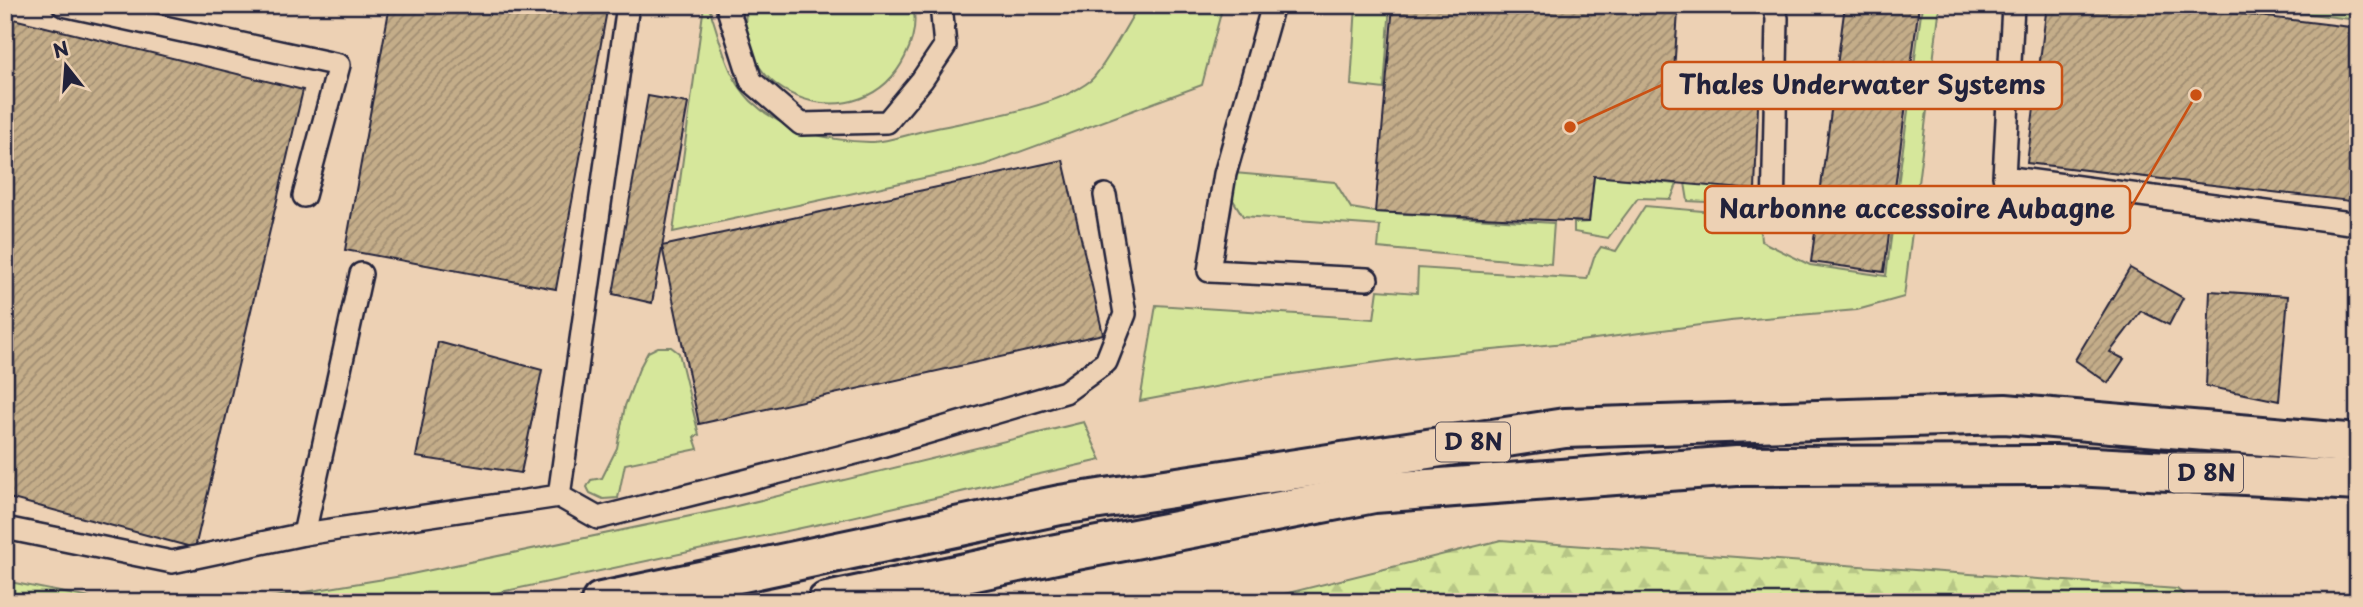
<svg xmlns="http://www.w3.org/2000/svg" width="2363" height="607" font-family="'Playpen Sans',sans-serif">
	<defs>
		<pattern id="forest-firs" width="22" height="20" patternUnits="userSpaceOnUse" patternTransform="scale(1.75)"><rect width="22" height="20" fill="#d6e79b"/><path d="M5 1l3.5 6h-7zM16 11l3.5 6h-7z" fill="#b7c686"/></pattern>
		<pattern id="building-hatch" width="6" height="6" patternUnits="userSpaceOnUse" patternTransform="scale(1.75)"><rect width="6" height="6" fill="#c4ad89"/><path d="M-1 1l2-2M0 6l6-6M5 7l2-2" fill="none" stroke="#9f8c71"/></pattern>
	</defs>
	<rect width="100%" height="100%" fill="#edd1b4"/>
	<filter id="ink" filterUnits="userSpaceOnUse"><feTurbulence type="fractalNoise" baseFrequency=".0143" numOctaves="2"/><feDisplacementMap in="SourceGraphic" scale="14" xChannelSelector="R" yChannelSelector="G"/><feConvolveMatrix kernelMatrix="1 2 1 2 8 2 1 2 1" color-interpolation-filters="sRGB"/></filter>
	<g filter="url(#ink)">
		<!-- grass -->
		<g fill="#d6e79b" stroke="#7c846b" stroke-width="2">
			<path d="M704,5H708C721,39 725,75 751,101C782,131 829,141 870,142C888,142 909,134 927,130C972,120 1054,109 1090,81C1102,72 1129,21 1139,5H1223L1202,85L984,165L673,232Z"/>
			<path d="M747,5H913C917,23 913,41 905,57C863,143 729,100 747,5Z"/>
			<polygon points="1356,5 1390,5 1384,89 1351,85"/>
			<polygon points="1922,5 1940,5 1904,297 1857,310 1730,321 1565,343 1400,359 1257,379 1140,401 1156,305 1374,319 1378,290 1417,293 1418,268 1587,279 1594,257 1601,247 1616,251 1645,206 1749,215 1758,207 1761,241 1810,265 1886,276"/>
			<polygon points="2240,5 2358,5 2358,20"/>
			<polygon points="1234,173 1335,182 1351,208 1375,212 1554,223 1551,264 1378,248 1380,226 1243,216 1228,192"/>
			<polygon points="1594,176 1677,184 1671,199 1638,198 1608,238 1574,232 1574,223 1589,222"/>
			<polygon points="1685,183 1755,190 1746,204 1688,201"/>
			<polygon points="658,347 671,347 679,353 699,435 694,437 698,449 625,464 618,498 603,499 590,493 587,487 591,480 602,478 617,448 625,406 639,369 648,352"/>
			<polygon points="1084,422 1101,460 834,521 454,602 245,602 402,576 724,509"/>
			<polygon points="5,581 110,602 5,602"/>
		</g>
		<!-- forest -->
		<polygon fill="url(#forest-firs)" stroke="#7c846b" stroke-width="2" points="1501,540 2177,589 2192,602 1252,602"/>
		<!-- building -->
		<g fill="url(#building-hatch)" stroke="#22223b" stroke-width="2">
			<polygon points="390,5 608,5 556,289 345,250"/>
			<polygon points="1393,5 1632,5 1678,11 1674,72 1759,78 1755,190 1594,176 1589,222 1375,212"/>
			<polygon points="1845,5 1919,5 1884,272 1811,262"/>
			<polygon points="2047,5 2167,5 2358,28 2358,202 2027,163"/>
			<polygon points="5,17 303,90 195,548 5,497"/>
			<polygon points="648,96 688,103 652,303 613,294"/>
			<polygon points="1063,160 1103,334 699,424 662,246"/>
			<polygon points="2130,268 2183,298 2169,325 2141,311 2110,352 2124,359 2108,383 2075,360"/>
			<polygon points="2210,291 2288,296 2279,401 2206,386"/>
			<polygon points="438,342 542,370 521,473 416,457"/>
		</g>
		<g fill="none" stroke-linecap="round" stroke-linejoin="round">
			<!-- service casing -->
			<g stroke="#22223b" stroke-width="26">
				<g id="service">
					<polyline points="63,5 339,65 304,196"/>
					<polyline points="728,5 728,9 751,81 801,124 887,122 922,80 945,46 941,5"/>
					<polyline points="1273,5 1225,174 1209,271 1367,279"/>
					<polyline points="2013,5 2004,177 2358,224"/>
					<polyline points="1773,218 1777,18 1773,5"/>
					<polyline points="559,496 598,518 871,449 1065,392 1106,362 1125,314 1105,195"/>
					<polyline points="5,528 172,562 304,534 559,496 628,5"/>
					<polyline points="304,534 361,274"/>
				</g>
			</g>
			<!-- primary casing -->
			<g stroke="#22223b" stroke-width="44">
				<g id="primary">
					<polyline points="601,602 1060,505 1565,428 2005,414 2358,444"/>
					<polyline points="827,602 1056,554 1374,493 1736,466 2055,465 2358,481"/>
				</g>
			</g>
			<!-- service -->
			<use href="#service" stroke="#edd1b4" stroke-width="21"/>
			<!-- primary -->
			<use href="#primary" stroke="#edd1b4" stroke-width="38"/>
		</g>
	</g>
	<g text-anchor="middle" stroke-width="6" stroke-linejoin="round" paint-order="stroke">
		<!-- shield labels -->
		<g fill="#edd1b4" stroke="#5f565f" stroke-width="2">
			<rect x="1436" y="422.5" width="74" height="39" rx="5"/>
			<rect x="2169" y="453.5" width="74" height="39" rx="5"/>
		</g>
		<g font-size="23" font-weight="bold" fill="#22223b">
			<text x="1473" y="450">D 8N</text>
			<text x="2206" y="481">D 8N</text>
		</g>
	</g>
	<!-- callouts -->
	<path fill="none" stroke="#ca5113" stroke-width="2.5" d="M1570 127L1662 85M2196 95L2130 209"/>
	<g fill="#ca5113" stroke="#edd1b4" stroke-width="2.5">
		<circle cx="1570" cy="127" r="7"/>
		<circle cx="2196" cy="95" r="7"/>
	</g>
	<g fill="#edd1b4" stroke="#ca5113" stroke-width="2.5">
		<rect x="1662" y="62" width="400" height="47" rx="7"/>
		<rect x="1705" y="186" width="425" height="47" rx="7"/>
	</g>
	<g font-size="26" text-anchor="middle" font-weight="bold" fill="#22223b">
		<text x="1862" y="94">Thales Underwater Systems</text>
		<text x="1917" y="218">Narbonne accessoire Aubagne</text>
	</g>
	<!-- margin -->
	<rect width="2363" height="607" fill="none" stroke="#edd1b4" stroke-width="28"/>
	<rect x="14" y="14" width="2335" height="579" fill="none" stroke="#22223b" stroke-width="2.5" filter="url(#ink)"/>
	<!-- north arrow -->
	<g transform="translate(66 66) rotate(343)" stroke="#edd1b4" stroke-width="5" paint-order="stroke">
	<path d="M0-5L12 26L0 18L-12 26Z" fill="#22223b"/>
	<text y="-10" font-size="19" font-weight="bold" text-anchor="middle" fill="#22223b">N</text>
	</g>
</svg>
